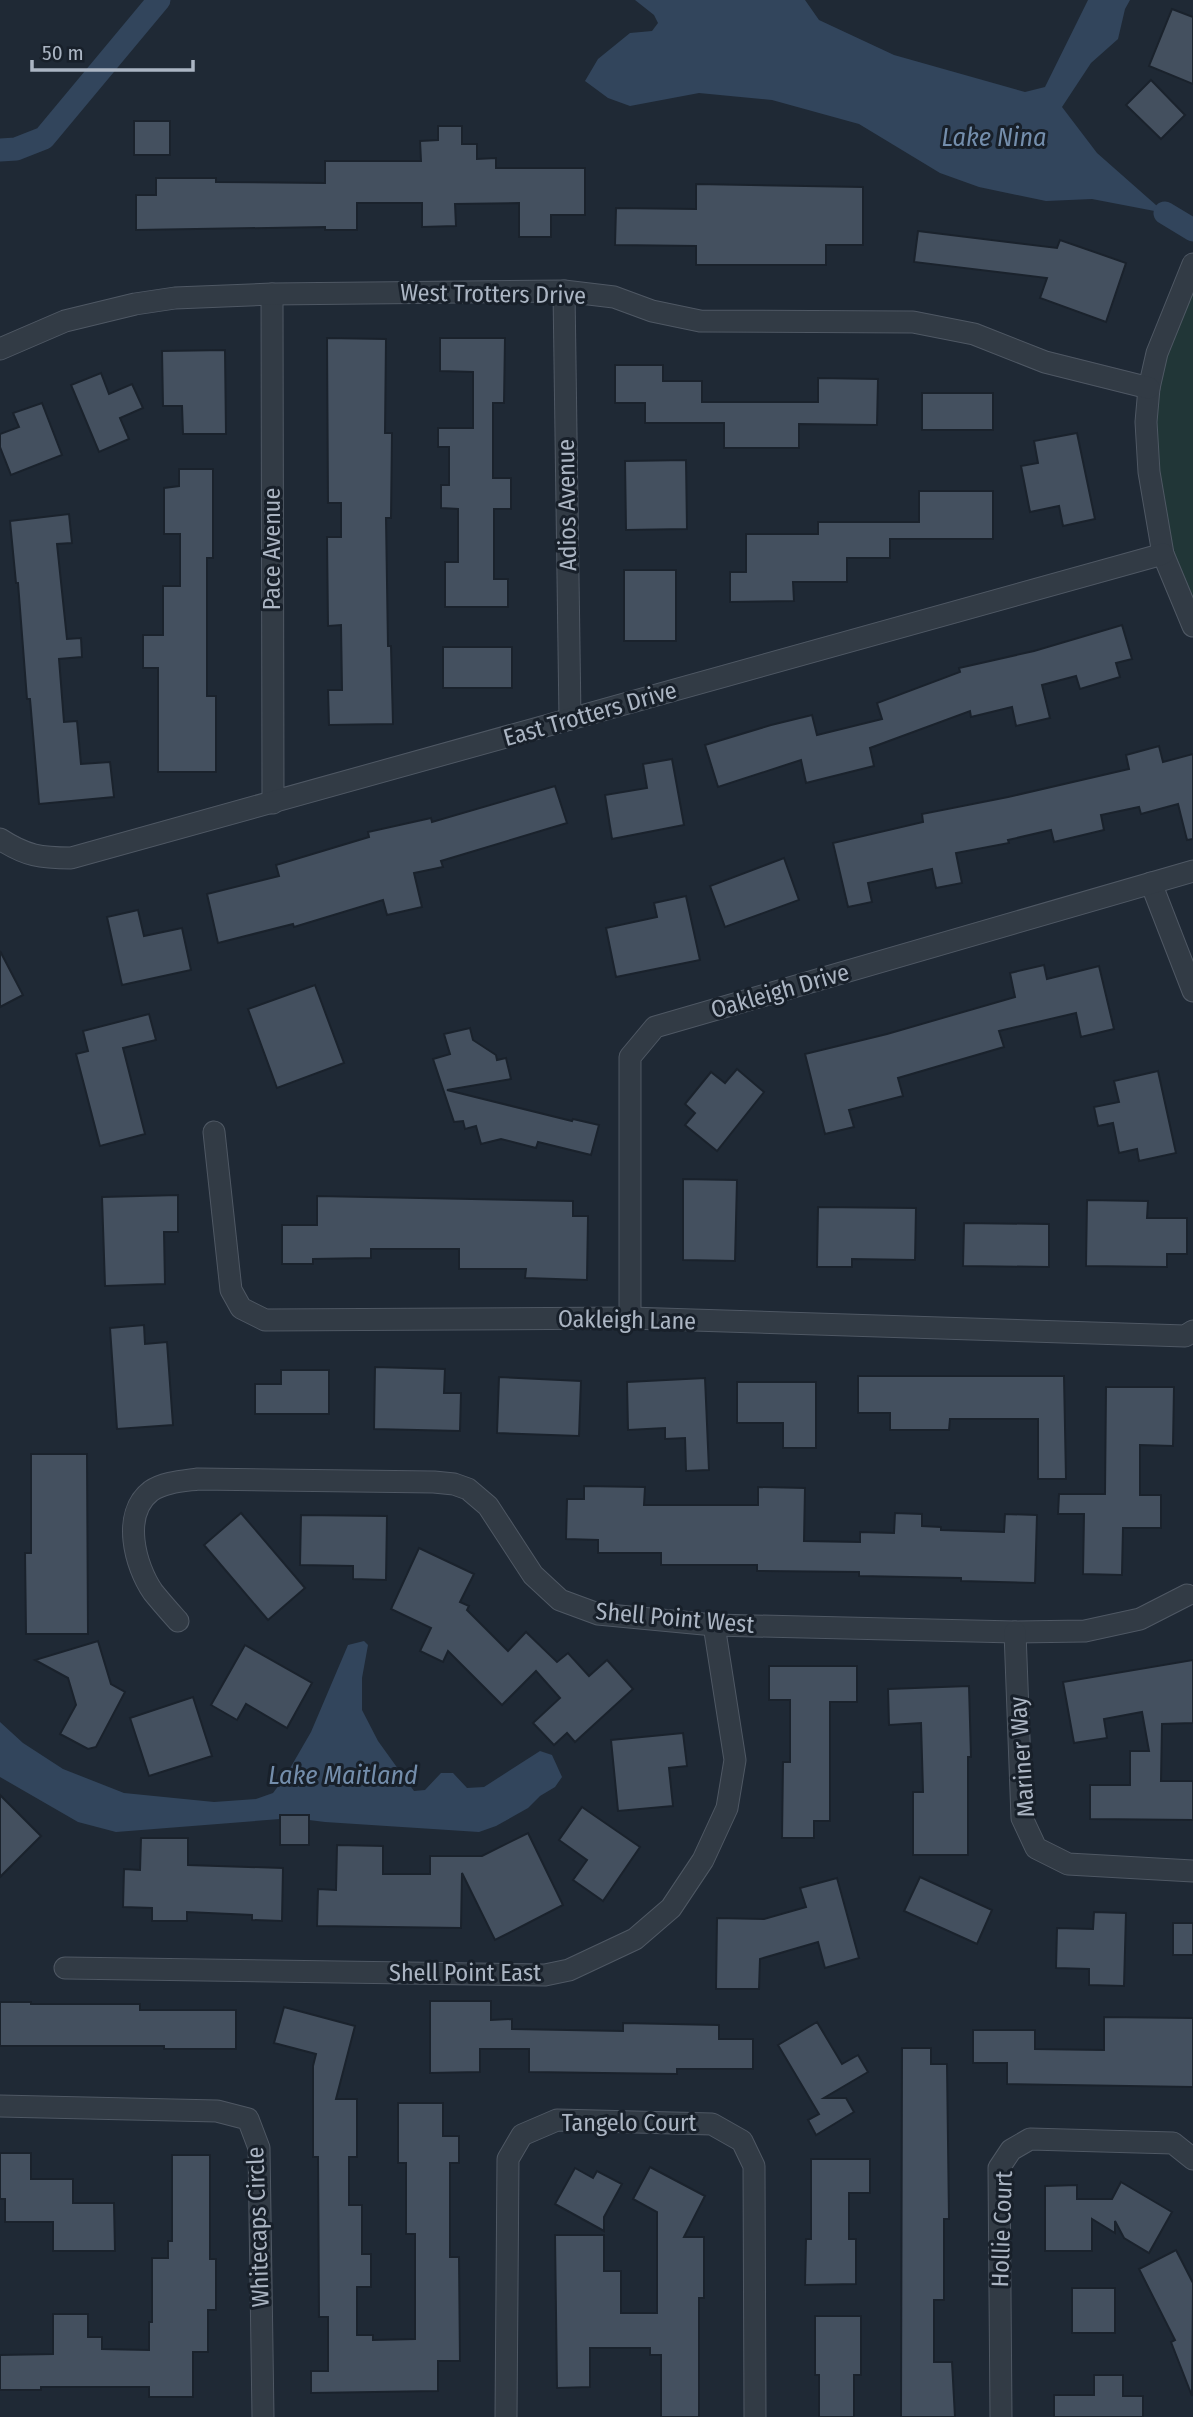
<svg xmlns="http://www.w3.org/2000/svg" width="1193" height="2417" font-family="'Fira Sans Condensed',sans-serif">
	<rect width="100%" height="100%" fill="#1f2935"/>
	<!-- green -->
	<polygon fill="#213637" points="1193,281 1193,626 1163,554 1149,388"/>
	<!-- water -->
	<g fill="#32455c">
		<polygon points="635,0 805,0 819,20 894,55 1025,92 1045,87 1088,0 1130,0 1125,9 1118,39 1091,63 1062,107 1097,153 1165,213 1092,199 1046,201 979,187 940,173 859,124 772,100 699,93 630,106 608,98 585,81 598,59 630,33 652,31 658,23 654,15"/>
		<polygon points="364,1641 368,1645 362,1678 362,1710 378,1741 414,1791 425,1790 441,1773 453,1773 467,1788 484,1787 540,1751 552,1755 562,1777 555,1787 540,1796 528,1808 496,1826 479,1832 325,1822 309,1820 309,1815 280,1815 280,1819 116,1832 78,1822 0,1777 0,1722 23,1743 63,1769 124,1793 214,1802 256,1799 273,1793 285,1777 311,1732 348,1645"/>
	</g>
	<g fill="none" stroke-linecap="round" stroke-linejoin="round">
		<!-- canal -->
		<g stroke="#32455c" stroke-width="23">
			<polyline points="0,150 16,149 44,138 159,0"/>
			<polyline points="1165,213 1193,230"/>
		</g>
	</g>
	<!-- building -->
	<g fill="#44505f" stroke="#1a222c" stroke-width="2">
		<polygon points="1172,9 1193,17 1193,84 1149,66"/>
		<polygon points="1151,80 1185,115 1161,139 1126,105"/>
		<rect x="134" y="121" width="36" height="34"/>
		<polygon points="438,126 462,126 462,144 477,144 477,159 496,158 496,168 585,168 585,215 551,215 551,237 519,237 519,203 455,204 456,226 422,227 422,203 357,203 357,230 325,230 325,227 136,230 136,195 156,195 156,178 216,178 216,182 325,183 325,161 421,161 420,141 438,140"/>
		<polygon points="696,184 863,187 863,245 826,245 826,265 696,265 696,246 615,245 616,208 696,209"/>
		<polygon points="918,231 1057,248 1060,240 1126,263 1106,322 1040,298 1047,278 914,262"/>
		<polygon points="327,338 386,339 385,433 392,433 391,518 386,518 388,646 391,646 393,724 329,725 328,690 342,690 341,625 328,626 327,537 341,537 341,503 328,503"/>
		<polygon points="440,338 505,338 504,403 493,403 493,478 511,478 511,509 494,509 494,579 508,579 508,607 445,607 445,562 458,562 458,509 441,508 441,485 449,485 449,447 438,447 438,428 473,428 473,372 440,371"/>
		<polygon points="225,350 226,434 183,434 182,406 163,406 162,351"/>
		<polygon points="615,365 663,365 663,381 702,381 702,402 818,402 818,378 878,379 877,425 799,424 799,448 724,448 724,423 645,423 645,403 615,403"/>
		<polygon points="101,373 109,394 132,384 143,408 120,418 129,439 99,452 71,385"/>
		<rect x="922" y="393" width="71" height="37"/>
		<polygon points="42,403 62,455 11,475 0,447 0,434 19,427 13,413"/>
		<polygon points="1077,433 1095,519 1063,526 1059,506 1030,512 1021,466 1038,463 1034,441"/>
		<polygon points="686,460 687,529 626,530 625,461"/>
		<polygon points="179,469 213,469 213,558 207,558 207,696 216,696 216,772 158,772 158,668 143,668 143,635 163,635 163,586 180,586 180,534 164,534 164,488 179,486"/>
		<polygon points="919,491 993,491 993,539 890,539 890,558 847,558 847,582 793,582 794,601 730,602 730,572 746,572 746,534 818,534 818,522 919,522"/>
		<polygon points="69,514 72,543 57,544 67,639 81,638 82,657 59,659 64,722 77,721 81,764 110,762 114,797 39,804 30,699 27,699 18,583 16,583 10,521"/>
		<rect x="624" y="570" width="52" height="71"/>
		<polygon points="1122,625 1132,659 1116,663 1120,677 1080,689 1076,676 1042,685 1050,718 1016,726 1012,707 971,717 970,711 870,748 874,766 806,783 801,760 718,787 705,745 771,725 812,715 817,735 882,719 877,703 960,672 959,668 1034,651"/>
		<rect x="443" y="647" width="69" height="41"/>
		<polygon points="1159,746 1163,762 1193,754 1193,839 1187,840 1178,804 1141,814 1139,807 1101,815 1104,830 1054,842 1051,830 1008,840 1009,843 956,853 962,883 936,888 932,869 868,883 872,902 848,907 833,843 923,822 922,814 1008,797 1129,769 1126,755"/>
		<polygon points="672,759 684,825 612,839 605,795 647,788 643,764"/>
		<polygon points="555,786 567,823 441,861 443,867 414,873 422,907 387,915 383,900 294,927 293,924 218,943 207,894 279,876 276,865 369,837 368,832 431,818 432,822"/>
		<polygon points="784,858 799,900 725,927 710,886"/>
		<polygon points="686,896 700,960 616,977 606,928 657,917 654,903"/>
		<polygon points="138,910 144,936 182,928 191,970 122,985 107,917"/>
		<polygon points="0,951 23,995 0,1007"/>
		<polygon points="1044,965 1047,979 1099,966 1114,1029 1081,1037 1076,1013 999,1031 1004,1047 898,1078 903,1096 849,1110 854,1127 825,1134 805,1054 887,1034 1015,997 1010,973"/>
		<polygon points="315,985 344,1063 277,1088 248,1009"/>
		<polygon points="149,1014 156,1040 123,1048 145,1134 100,1146 76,1054 88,1051 83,1031"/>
		<polygon points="470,1028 473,1040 496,1055 497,1060 506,1058 511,1079 447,1090 572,1121 573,1119 599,1125 591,1155 538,1142 536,1148 501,1139 481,1144 476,1126 465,1129 463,1121 454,1122 433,1059 450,1054 444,1034"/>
		<polygon points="737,1069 764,1092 717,1151 685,1125 695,1113 685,1104 711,1072 725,1083"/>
		<polygon points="1158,1071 1176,1153 1139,1161 1137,1149 1119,1153 1113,1123 1098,1126 1094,1107 1119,1102 1114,1081"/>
		<polygon points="683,1179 737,1180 735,1261 683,1260"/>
		<polygon points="178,1195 178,1232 164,1232 165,1284 105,1286 102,1197"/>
		<polygon points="317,1196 573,1201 573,1216 588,1216 587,1280 525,1278 526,1269 459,1269 459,1249 371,1249 371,1258 313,1259 313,1264 282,1264 282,1225 317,1225"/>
		<polygon points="1087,1200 1148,1201 1147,1218 1187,1218 1187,1254 1167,1254 1167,1267 1086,1266"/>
		<polygon points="818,1207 916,1208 915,1260 852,1259 852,1267 817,1267"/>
		<polygon points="964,1223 1049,1224 1049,1267 963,1266"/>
		<polygon points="144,1325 145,1344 167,1342 173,1425 117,1429 110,1328"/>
		<polygon points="375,1367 445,1369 444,1393 461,1393 460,1431 374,1429"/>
		<polygon points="281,1370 329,1370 329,1414 255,1414 255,1384 281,1384"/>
		<polygon points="858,1376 1064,1376 1066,1479 1038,1479 1038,1419 950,1419 949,1430 890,1430 890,1413 858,1413"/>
		<polygon points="499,1377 581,1381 579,1436 497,1433"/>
		<polygon points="705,1378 709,1470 686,1471 685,1438 665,1439 665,1428 628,1430 627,1382"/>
		<polygon points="737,1382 816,1382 816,1448 783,1448 783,1423 737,1423"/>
		<polygon points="1106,1387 1174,1387 1173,1446 1140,1445 1140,1495 1161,1495 1161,1528 1123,1528 1122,1575 1083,1574 1084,1514 1058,1514 1059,1494 1105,1494"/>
		<polygon points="31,1454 87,1454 88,1634 26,1634 25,1553 31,1553"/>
		<polygon points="584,1486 645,1487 644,1505 758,1505 758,1487 805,1488 804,1541 860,1542 860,1532 894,1533 895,1513 922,1514 922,1526 941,1527 941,1530 1004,1532 1005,1514 1037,1515 1035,1583 961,1581 961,1578 859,1576 859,1572 757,1571 757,1565 661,1565 661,1553 598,1553 598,1540 566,1539 567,1499 584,1499"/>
		<polygon points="241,1513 305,1588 268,1620 204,1545"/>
		<polygon points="301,1515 387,1516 386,1580 353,1579 353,1566 300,1565"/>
		<polygon points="419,1548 474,1574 460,1602 469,1606 467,1610 508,1651 526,1632 557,1662 568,1653 589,1676 607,1660 633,1689 575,1742 567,1733 554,1745 533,1723 560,1698 536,1671 502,1705 448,1651 443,1662 420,1651 431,1628 391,1609"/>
		<polygon points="98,1641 111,1684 125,1692 96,1747 88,1749 60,1734 76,1705 68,1678 35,1660"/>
		<polygon points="245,1645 312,1683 287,1728 246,1704 237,1720 211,1705"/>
		<polygon points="1193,1660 1193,1723 1162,1724 1161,1781 1193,1781 1193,1820 1090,1819 1090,1785 1130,1785 1130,1751 1149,1751 1142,1712 1104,1719 1107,1738 1074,1743 1063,1682"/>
		<polygon points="769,1666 857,1666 857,1702 830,1702 830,1821 814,1821 814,1838 782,1838 783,1762 790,1762 790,1700 769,1700"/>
		<polygon points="969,1686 971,1757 968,1757 968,1855 913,1855 913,1792 923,1792 921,1723 889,1725 888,1689"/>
		<polygon points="193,1697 212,1756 149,1776 130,1718"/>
		<polygon points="683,1733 687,1766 669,1768 673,1806 618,1811 611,1740"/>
		<polygon points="0,1795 41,1836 0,1877"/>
		<polygon points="582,1807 640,1847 603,1901 573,1880 587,1860 559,1840"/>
		<rect x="280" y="1815" width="29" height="30"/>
		<polygon points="528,1833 563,1905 495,1940 462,1873 461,1928 317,1926 318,1889 336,1890 337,1845 383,1846 383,1874 430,1874 430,1856 482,1856"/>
		<polygon points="141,1838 188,1838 188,1865 283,1868 282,1921 252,1920 252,1915 187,1912 187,1921 152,1921 152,1908 123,1907 124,1869 140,1870"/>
		<polygon points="920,1877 992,1910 977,1944 904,1911"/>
		<polygon points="837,1878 859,1958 825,1968 818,1942 760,1959 759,1989 716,1989 717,1918 764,1919 806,1907 800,1888"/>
		<polygon points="1094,1912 1126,1913 1124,1986 1089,1985 1089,1969 1056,1968 1057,1928 1093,1929"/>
		<rect x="1173" y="1923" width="20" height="32"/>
		<polygon points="430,2001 491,2001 491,2020 512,2019 512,2029 623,2031 623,2023 719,2025 719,2039 753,2039 753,2069 677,2069 677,2074 529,2072 529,2049 480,2049 480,2072 430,2073"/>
		<polygon points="0,2002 31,2002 31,2004 140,2004 140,2010 236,2010 236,2049 164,2049 164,2046 0,2046"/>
		<polygon points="284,2007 355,2026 336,2099 357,2099 357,2157 349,2157 349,2205 362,2205 362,2254 371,2254 371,2287 357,2287 357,2335 373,2335 373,2340 415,2339 415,2234 406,2234 406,2163 398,2163 398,2103 443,2103 443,2136 459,2136 459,2163 450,2163 450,2257 459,2257 460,2361 438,2361 438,2391 311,2393 311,2371 328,2371 328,2317 319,2317 318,2157 313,2157 313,2066 316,2054 274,2043"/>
		<polygon points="1104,2017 1193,2018 1193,2087 1007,2084 1007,2063 973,2063 973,2030 1035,2030 1035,2049 1104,2050"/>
		<polygon points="817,2022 842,2064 858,2055 868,2072 824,2098 846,2098 854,2112 816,2135 808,2120 819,2114 778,2045"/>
		<polygon points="902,2048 931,2048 931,2064 947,2064 949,2219 944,2219 944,2300 934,2300 934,2362 952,2362 955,2417 901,2417"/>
		<polygon points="0,2153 31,2153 31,2179 73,2179 73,2203 114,2203 115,2251 53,2251 53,2222 5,2222 5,2199 0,2199"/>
		<polygon points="172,2155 210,2155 210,2259 216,2259 216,2310 208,2310 208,2352 193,2352 193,2397 149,2397 149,2387 41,2387 41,2390 0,2390 0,2355 53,2354 53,2314 88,2314 88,2337 102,2337 102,2349 149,2350 149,2322 152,2322 152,2258 168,2258 168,2241 172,2241"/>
		<polygon points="811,2159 870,2159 870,2193 849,2193 849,2239 856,2239 856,2284 805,2285 806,2239 811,2239"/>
		<polygon points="650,2167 705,2196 684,2237 704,2237 704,2298 699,2298 699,2417 661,2417 661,2355 650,2355 650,2348 590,2348 590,2387 557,2388 555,2235 604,2235 604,2271 621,2271 621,2313 657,2313 657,2212 633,2199"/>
		<polygon points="575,2168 593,2178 597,2171 622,2184 604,2217 604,2231 555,2204"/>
		<polygon points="1121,2182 1172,2212 1149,2253 1124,2238 1115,2221 1115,2233 1092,2219 1092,2251 1045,2251 1045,2186 1077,2185 1077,2199 1112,2199"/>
		<polygon points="1176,2250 1193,2283 1192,2396 1171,2342 1175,2340 1139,2269"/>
		<rect x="1072" y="2288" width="43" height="45"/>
		<polygon points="815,2316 861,2316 861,2375 854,2375 854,2417 819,2417 819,2375 815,2375"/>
		<polygon points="1094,2375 1123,2375 1123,2396 1143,2396 1143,2417 1054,2417 1054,2395 1094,2395"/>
	</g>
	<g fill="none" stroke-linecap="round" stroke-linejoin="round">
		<!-- street casing -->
		<g stroke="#4f5864" stroke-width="23">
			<g id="street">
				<polyline points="1193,264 1157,353 1149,388 1146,422 1149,472 1163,554 1193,626"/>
				<polyline points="564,291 570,719"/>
				<polyline points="272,294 273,803"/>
				<polyline points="0,349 65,321 135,304 175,298 272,294 564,291 614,297 652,311 700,321 913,322 974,334 1045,362 1149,388"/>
				<path d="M0,839C26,856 41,858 71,858L1163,554"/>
				<polyline points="1151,883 1193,991"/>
				<polyline points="214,1132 231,1290 241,1308 265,1320 630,1318 1185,1336 1193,1331"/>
				<polyline points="630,1318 630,1057 655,1027 1193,871"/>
				<path d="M178,1621C170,1612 161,1602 153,1592C135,1566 121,1514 151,1491C164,1482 184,1481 198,1479L434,1482L454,1484L468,1489L488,1506L533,1575L560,1600L598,1614L714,1625L1015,1632L1085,1631L1140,1619L1187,1595"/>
				<polyline points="1015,1632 1022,1818 1036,1848 1068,1864 1193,1871"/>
				<polyline points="65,1968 545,1975 569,1970 635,1939 671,1908 703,1860 727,1808 735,1760 714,1625"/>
				<polyline points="0,2106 217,2111 248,2119 259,2148 263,2417"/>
				<polyline points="506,2417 508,2159 522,2135 557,2120 712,2124 742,2141 754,2166 755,2417"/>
				<polyline points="1001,2417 999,2168 1011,2150 1030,2139 1173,2143 1193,2159"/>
			</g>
		</g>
		<!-- street -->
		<use href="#street" stroke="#323b45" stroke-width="21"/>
	</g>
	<g text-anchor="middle" stroke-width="6" stroke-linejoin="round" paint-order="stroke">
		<!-- street labels -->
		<g font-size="24" fill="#abb5c3" stroke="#18202a">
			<text transform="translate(493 294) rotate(1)" y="8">West Trotters Drive</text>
			<text transform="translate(567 505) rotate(-91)" y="8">Adios Avenue</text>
			<text transform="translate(272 549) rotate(-90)" y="8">Pace Avenue</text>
			<text transform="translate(590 714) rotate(-16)" y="8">East Trotters Drive</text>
			<text transform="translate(780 991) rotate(-16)" y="8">Oakleigh Drive</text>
			<text transform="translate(627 1320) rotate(1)" y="8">Oakleigh Lane</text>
			<text transform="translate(675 1618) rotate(5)" y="8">Shell Point West</text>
			<text transform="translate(1022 1757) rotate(-94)" y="8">Mariner Way</text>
			<text x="465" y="1981">Shell Point East</text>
			<text x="629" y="2131">Tangelo Court</text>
			<text transform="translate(258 2227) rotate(-92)" y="8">Whitecaps Circle</text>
			<text transform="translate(1002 2229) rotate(-88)" y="8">Hollie Court</text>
		</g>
		<!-- water labels -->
		<g font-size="26" font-style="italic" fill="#748eac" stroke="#18202a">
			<text x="994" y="146">Lake Nina</text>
			<text x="343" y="1784">Lake Maitland</text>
		</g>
	</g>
	<!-- scale -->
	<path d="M32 60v10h161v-10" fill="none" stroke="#abb5c3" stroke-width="3.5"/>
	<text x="42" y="60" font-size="21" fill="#abb5c3" stroke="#18202a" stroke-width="5" paint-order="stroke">50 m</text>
</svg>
